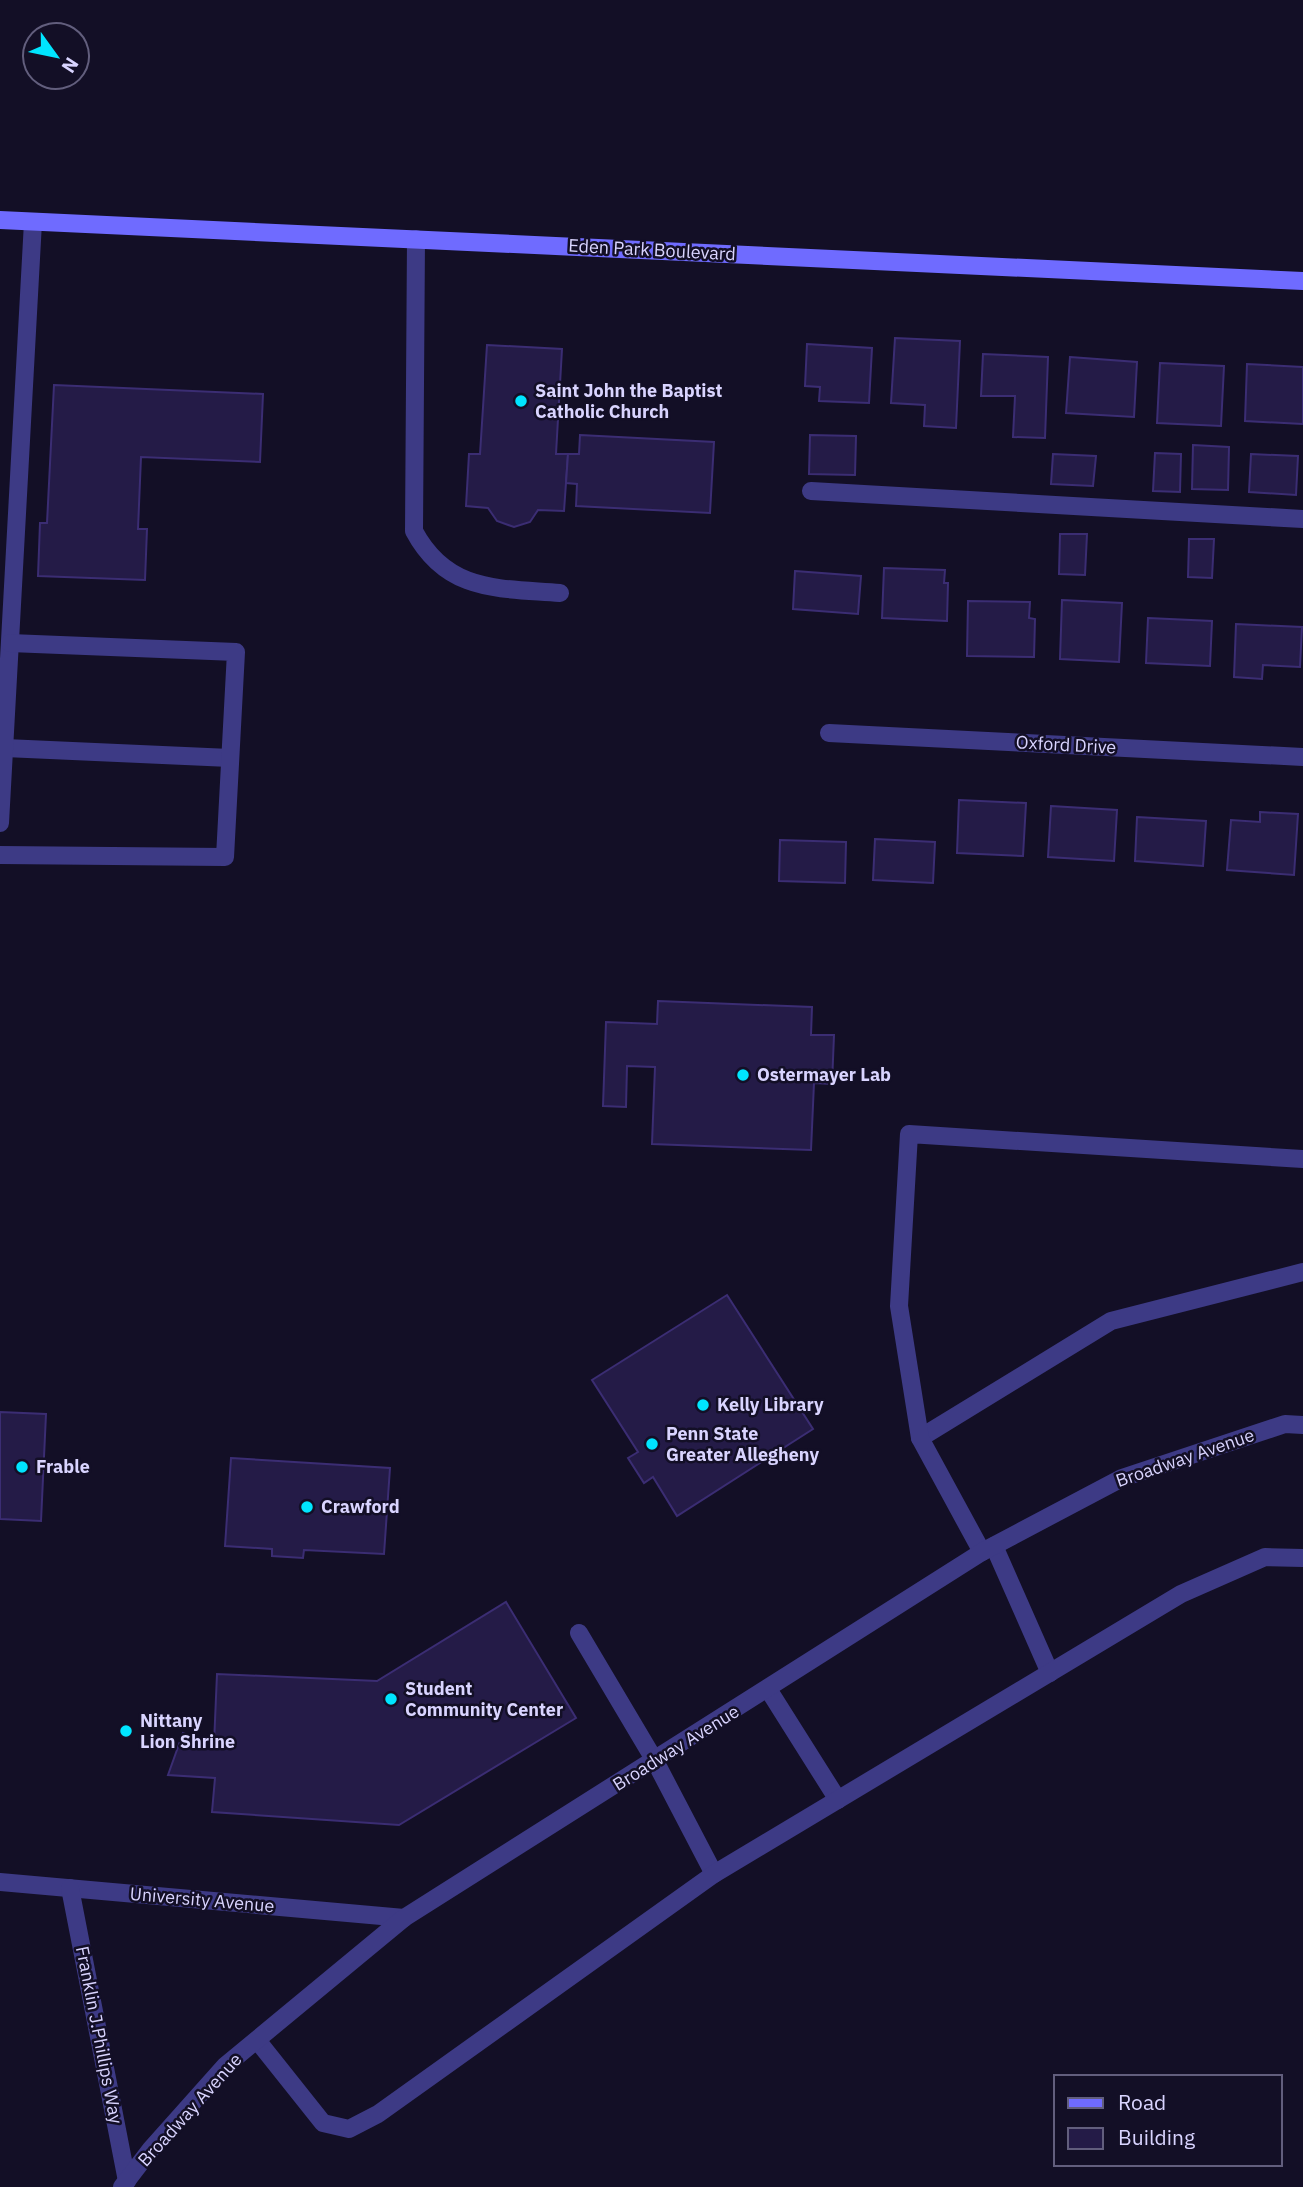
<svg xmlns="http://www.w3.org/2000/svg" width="1303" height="2187" font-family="'IBM Plex Sans',sans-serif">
	<rect width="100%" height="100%" fill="#130f26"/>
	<!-- building -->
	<g fill="#241b47" stroke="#3b2d73" stroke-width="2">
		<polygon points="895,338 960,341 956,428 924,426 925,405 891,403"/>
		<polygon points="807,344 872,348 869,403 819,401 820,387 805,386"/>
		<polygon points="487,345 562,349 556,454 568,454 564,511 538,510 530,522 514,527 497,521 488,508 466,506 469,454 480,454"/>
		<polygon points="983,354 1048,357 1045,438 1013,437 1015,396 981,396"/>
		<polygon points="1070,357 1137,362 1134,417 1066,413"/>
		<polygon points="1160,363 1224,366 1221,426 1157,423"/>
		<polygon points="1247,364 1303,367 1303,424 1245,421"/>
		<polygon points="54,385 263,394 260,462 141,457 138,529 147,529 145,580 38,576 40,523 47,523"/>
		<polygon points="580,435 714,442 710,513 576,506 577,484 566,483 568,454 579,454"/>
		<polygon points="810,435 856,436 855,475 809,474"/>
		<polygon points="1193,445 1229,447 1228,490 1192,489"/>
		<polygon points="1155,453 1181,454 1180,492 1153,491"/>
		<polygon points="1053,454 1096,456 1093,486 1051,484"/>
		<polygon points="1251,454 1298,456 1296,495 1249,492"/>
		<polygon points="1060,534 1087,534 1085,575 1059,574"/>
		<polygon points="1189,539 1214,539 1212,578 1188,577"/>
		<polygon points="884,568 945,570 944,583 948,583 947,621 882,618"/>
		<polygon points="795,571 861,576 858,614 793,609"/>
		<polygon points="1062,600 1122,603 1119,662 1060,659"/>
		<polygon points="968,601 1030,602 1029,618 1035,619 1034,657 967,656"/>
		<polygon points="1148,618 1212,621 1210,666 1146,663"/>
		<polygon points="1236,624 1302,627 1300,667 1263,665 1262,679 1234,677"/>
		<polygon points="959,800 1026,803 1023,856 957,853"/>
		<polygon points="1051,806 1117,810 1114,861 1048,857"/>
		<polygon points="1260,812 1298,814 1294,875 1227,870 1231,820 1260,822"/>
		<polygon points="1137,817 1206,821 1203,866 1135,861"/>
		<polygon points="875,839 935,842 933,883 873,880"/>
		<polygon points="780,840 846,842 845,883 779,881"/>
		<polygon points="658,1001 812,1007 811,1035 834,1035 832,1084 814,1083 811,1150 652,1144 655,1067 627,1066 626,1107 603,1106 606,1022 657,1024"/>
		<polygon points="727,1295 813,1429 677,1516 653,1477 644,1483 628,1458 638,1452 592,1380"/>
		<polygon points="0,1412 46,1414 41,1521 0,1519"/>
		<polygon points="231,1458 390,1468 384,1554 304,1550 303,1558 272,1556 272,1549 225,1546"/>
		<polygon points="506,1602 576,1718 399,1825 212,1812 215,1778 168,1775 183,1733 214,1744 217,1674 377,1681"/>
	</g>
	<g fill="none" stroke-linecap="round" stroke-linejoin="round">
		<!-- lane -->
		<g stroke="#3d3a85" stroke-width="18">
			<path d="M416,239L414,531C447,593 499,588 560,593"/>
			<polyline points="811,491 1303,519"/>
			<polyline points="5,748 230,758"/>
			<polyline points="0,823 33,222"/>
			<polyline points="0,855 225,857 236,652 10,643"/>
			<polyline points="920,1438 1111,1321 1303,1272"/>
			<polyline points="994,1546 1050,1673"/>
			<polyline points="982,1552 920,1438 899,1306 909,1134 1303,1159"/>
			<polyline points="579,1633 655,1761 714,1874"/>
			<polyline points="768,1689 838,1800"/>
			<polyline points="257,2040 323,2123 349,2129 378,2114 714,1874 1181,1594 1265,1557 1303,1558"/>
		</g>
		<!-- street -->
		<g stroke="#3d3a85" stroke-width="18">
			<polyline points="829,733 1303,757"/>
			<polyline points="0,1882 404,1918"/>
			<polyline points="70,1888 127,2181"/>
			<polyline points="122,2187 151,2149 225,2066 404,1918 982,1552 1122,1478 1285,1424 1303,1425"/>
		</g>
		<!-- secondary -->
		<polyline stroke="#6f6bff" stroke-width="18" points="0,220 1303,281"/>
	</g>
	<!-- markers -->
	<g fill="#00e5ff" stroke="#130f26" stroke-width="2.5">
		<circle cx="521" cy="401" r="7"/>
		<circle cx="743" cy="1075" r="7"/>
		<circle cx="703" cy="1405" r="7"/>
		<circle cx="652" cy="1444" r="7"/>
		<circle cx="22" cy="1467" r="7"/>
		<circle cx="307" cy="1507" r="7"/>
		<circle cx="391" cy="1699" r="7"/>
		<circle cx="126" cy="1731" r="7"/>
	</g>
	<g text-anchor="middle" stroke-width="5" stroke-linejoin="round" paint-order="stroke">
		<!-- street labels -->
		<g font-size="18" fill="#d9d4ff" stroke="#130f26">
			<text transform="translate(652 250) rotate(3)" y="6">Eden Park Boulevard</text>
			<text transform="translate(1066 745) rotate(3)" y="6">Oxford Drive</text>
			<text transform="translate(1185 1458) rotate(-19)" y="6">Broadway Avenue</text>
			<text transform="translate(676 1748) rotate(-32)" y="6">Broadway Avenue</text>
			<text transform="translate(202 1900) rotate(5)" y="6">University Avenue</text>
			<text transform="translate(99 2035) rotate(79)" y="6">Franklin J.Phillips Way</text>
			<text transform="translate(190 2110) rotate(-48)" y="6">Broadway Avenue</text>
		</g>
		<!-- poi labels -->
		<g font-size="18" font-weight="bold" fill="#d9d4ff" stroke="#130f26" text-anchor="start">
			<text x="535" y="397">Saint John the Baptist<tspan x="535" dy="21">Catholic Church</tspan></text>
			<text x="757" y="1081">Ostermayer Lab</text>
			<text x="717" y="1411">Kelly Library</text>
			<text x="666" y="1440">Penn State<tspan x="666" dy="21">Greater Allegheny</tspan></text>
			<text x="36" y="1473">Frable</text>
			<text x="321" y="1513">Crawford</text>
			<text x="405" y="1695">Student<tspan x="405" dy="21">Community Center</tspan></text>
			<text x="140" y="1727">Nittany<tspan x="140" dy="21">Lion Shrine</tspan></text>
		</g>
	</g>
	<!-- legend -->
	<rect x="1054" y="2075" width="228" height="91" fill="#130f26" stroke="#625e7d" stroke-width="2"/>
	<rect x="1068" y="2098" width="35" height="10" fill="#6f6bff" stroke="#625e7d" stroke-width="2"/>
	<text x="1118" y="2110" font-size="21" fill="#d9d4ff">Road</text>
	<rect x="1068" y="2128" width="35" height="21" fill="#241b47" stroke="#625e7d" stroke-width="2"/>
	<text x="1118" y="2145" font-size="21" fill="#d9d4ff">Building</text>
	<!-- north arrow -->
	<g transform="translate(56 56) rotate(123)"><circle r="33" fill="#130f26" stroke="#625e7d" stroke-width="2"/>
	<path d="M0-5L12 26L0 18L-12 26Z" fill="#00e5ff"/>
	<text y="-10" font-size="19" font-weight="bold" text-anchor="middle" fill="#d9d4ff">N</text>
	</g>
</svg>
